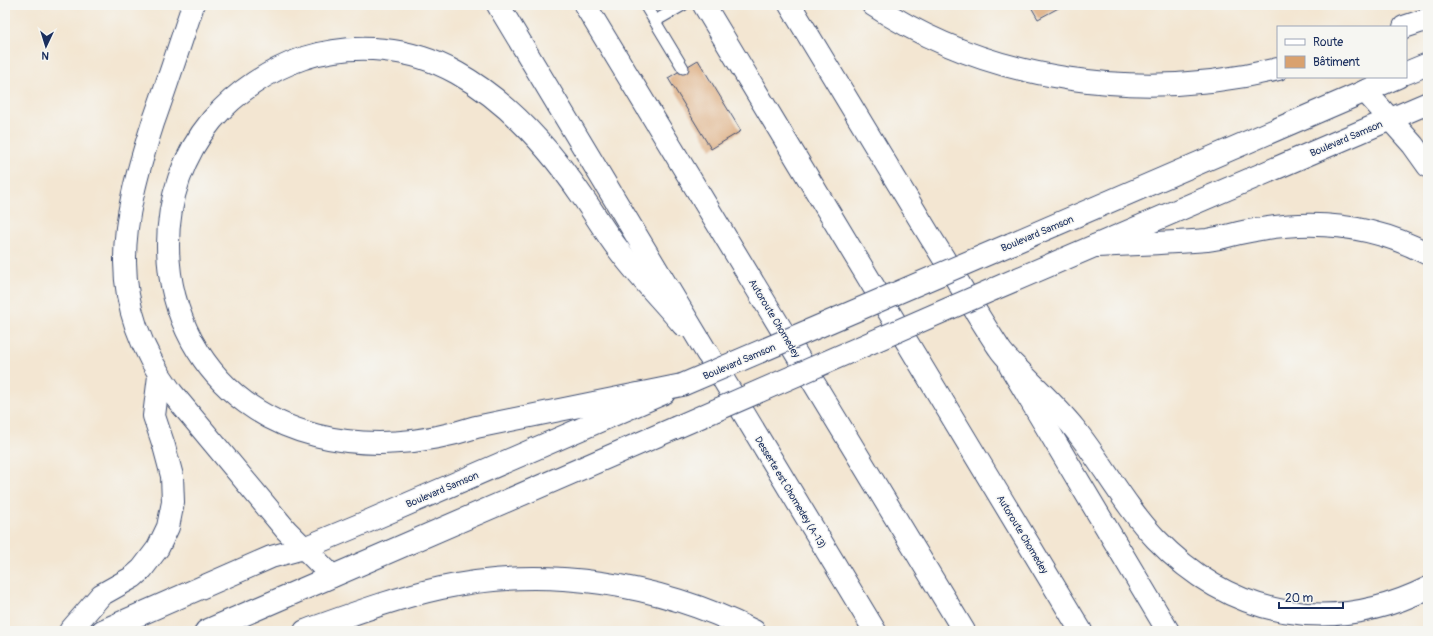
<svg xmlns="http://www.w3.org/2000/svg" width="1433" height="636" font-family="Pangolin,sans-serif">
	<rect width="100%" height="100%" fill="#f6f6f2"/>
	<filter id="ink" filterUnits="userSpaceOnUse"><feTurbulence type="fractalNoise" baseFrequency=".025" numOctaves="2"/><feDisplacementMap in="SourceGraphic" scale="8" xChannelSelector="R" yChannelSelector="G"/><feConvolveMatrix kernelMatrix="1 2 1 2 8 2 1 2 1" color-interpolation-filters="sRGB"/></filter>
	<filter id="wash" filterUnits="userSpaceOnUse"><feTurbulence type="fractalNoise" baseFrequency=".012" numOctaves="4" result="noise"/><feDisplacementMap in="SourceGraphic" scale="16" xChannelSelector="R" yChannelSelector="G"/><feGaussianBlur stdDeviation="0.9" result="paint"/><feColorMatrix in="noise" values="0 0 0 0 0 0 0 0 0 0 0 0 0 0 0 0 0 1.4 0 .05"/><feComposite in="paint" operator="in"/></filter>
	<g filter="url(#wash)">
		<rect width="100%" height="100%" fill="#f3e6d2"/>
		<g id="blocks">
			<!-- building -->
			<g fill="#d9a16e">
				<polygon points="1030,5 1064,5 1038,19"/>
				<polygon points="698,60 741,131 711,149 668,78"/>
			</g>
		</g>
	</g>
	<g filter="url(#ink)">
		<use href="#blocks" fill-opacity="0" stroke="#3b4a6f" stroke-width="1"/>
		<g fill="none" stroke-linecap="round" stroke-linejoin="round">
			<!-- lane casing -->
			<g stroke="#3b4a6f" stroke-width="13">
				<g id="lane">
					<polyline points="645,5 683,68"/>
					<polyline points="655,21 683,5"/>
				</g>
			</g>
			<!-- secondary casing -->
			<g stroke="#3b4a6f" stroke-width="24">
				<g id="secondary">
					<polyline points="1406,73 1428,64"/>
					<polyline points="1011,244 1398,77"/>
					<polyline points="994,289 1428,103"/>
					<polyline points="102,631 271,557 304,548 364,523 664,393"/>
					<polyline points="206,631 675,428"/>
				</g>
			</g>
			<!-- primary casing -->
			<g stroke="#3b4a6f" stroke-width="24">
				<g id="primary">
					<polyline points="1365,91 1413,145 1428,166"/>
					<polyline points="708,354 875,631"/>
					<polyline points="1010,366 1168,631"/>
					<path d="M682,385L476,427C372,461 249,444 192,341C176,311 168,278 168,245C168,199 183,155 212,120C236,92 269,70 304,58C355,42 411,47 457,73C509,102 549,148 582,196C594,213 605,232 618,249C638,276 662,300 683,325"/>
					<path d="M305,631C350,615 395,598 441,588C546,565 658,583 754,631"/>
				</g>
			</g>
			<!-- highway casing -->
			<g stroke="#3b4a6f" stroke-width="24">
				<g id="highway">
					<path d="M193,5C180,44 167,84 153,123C120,225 105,301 172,393L286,530L332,576"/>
					<polyline points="498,5 707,353"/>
					<polyline points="585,5 964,631"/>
					<polyline points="704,5 1081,631"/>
					<path d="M790,5C837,83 884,160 931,238C954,274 975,312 999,348C1004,356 1011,362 1018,369C1036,388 1057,407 1074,428C1103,464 1124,505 1156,539C1232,618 1331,636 1428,588"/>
					<path d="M873,5C991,83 1143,102 1278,69"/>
					<polyline points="1404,27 1428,19"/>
					<path d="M1095,246C1132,244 1170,243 1207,240C1223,238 1239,232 1255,230C1315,219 1374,225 1428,254"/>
					<polyline points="70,631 101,595 133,577 142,569 158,548 168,527 173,502 172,476 164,446 154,416 159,376"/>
				</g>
			</g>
			<!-- lane -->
			<use href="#lane" stroke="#fff" stroke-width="11"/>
			<!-- secondary -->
			<use href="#secondary" stroke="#fff" stroke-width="22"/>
			<!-- primary -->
			<use href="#primary" stroke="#fff" stroke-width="22"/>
			<!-- highway -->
			<use href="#highway" stroke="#fff" stroke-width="22"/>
			<!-- secondary-bridge casing -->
			<g stroke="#3b4a6f" stroke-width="24" stroke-linecap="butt">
				<g id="secondary-bridge">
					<polyline points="682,385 1011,244"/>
					<polyline points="675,428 994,289"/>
				</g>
			</g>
			<!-- secondary-bridge -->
			<use href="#secondary-bridge" stroke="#fff" stroke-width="22"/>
		</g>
	</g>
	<g text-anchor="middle" stroke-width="3" stroke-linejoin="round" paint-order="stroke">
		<!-- street labels -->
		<g font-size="10" fill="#1b2f5e" stroke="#f6f6f2">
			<text transform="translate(1346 138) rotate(-23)" y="4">Boulevard Samson</text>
			<text transform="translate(1037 233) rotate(-23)" y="4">Boulevard Samson</text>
			<text transform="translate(775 318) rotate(59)" y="4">Autoroute Chomedey</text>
			<text transform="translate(739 361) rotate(-23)" y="4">Boulevard Samson</text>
			<text transform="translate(442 489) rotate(-23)" y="4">Boulevard Samson</text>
			<text transform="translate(791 492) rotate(59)" y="4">Desserte est Chomedey (A-13)</text>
			<text transform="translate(1023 534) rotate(59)" y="4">Autoroute Chomedey</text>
		</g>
	</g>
	<!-- margin -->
	<rect width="1433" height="636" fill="none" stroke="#f6f6f2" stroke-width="20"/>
	<!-- legend -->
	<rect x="1277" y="26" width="130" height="52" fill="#f6f6f2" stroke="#9ea6b7"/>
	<rect x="1285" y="39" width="20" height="6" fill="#ffffff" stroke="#9ea6b7"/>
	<text x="1313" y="46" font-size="12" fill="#1b2f5e">Route</text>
	<rect x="1285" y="56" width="20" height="12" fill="#d9a16e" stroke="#9ea6b7"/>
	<text x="1313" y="66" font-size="12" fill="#1b2f5e">Bâtiment</text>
	<!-- north arrow -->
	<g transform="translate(46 46) rotate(184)" stroke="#f6f6f2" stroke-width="3" paint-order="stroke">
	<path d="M0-3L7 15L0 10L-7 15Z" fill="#1b2f5e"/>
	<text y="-6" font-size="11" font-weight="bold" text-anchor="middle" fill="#1b2f5e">N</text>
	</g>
	<!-- scale -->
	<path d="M1279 602v6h64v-6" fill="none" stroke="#1b2f5e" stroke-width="2"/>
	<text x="1285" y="602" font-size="12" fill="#1b2f5e" stroke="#f6f6f2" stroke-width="3" paint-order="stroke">20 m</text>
</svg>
